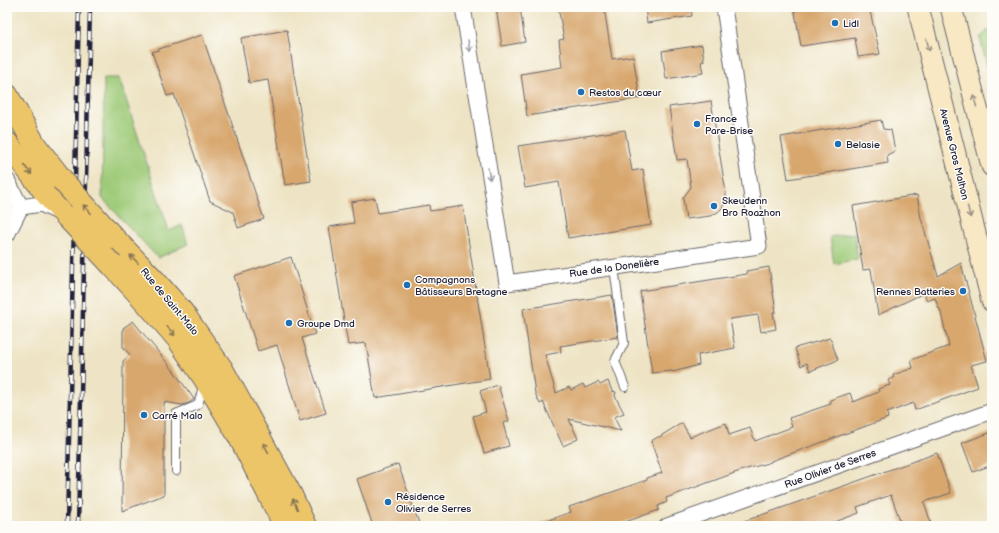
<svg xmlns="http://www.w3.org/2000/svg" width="999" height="533" font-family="'Balsamiq Sans',sans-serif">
	<rect width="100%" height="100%" fill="#fdfcf7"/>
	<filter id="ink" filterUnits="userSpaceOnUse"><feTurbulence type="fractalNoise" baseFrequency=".025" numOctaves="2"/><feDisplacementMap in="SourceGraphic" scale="8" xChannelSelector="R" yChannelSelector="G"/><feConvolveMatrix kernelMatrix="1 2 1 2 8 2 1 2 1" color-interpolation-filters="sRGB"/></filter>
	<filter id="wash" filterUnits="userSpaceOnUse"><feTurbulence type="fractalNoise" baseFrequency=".012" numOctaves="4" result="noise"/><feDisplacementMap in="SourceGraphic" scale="16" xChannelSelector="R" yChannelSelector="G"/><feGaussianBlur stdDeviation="0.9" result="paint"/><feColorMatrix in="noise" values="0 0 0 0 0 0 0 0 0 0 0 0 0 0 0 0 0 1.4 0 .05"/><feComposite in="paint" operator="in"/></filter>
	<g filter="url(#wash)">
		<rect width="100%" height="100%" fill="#eee4c5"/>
		<!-- green -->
		<g fill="#9eca78" stroke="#60765a">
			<polygon points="992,26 992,85 980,38"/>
			<polygon points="104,78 119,78 169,231 182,225 188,244 158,258 102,198"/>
			<polygon points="854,233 858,259 834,264 830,237"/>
		</g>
		<g id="blocks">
			<!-- building -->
			<g fill="#d8a76e">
				<polygon points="496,7 520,7 525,42 502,46"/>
				<polygon points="558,7 604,7 612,59 633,56 640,98 527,116 521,74 562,67 559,40 564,39"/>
				<polygon points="645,7 691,7 692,16 647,23"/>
				<polygon points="794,7 869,7 880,54 858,57 855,38 801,46"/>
				<polygon points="287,30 311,181 285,185 268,80 249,83 241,38"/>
				<polygon points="202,35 264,219 238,228 233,212 210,201 174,94 167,96 152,52 159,50 159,49"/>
				<polygon points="702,45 704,61 701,62 703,73 666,79 662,51"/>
				<polygon points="711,101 726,193 726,199 722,208 718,212 710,216 686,219 683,198 691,187 687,159 677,160 669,107"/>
				<polygon points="881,120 883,129 891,130 895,151 887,155 888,163 788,179 781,137"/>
				<polygon points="625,130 632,171 643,169 651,225 568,238 559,182 525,188 518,146"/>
				<polygon points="917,195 921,218 938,276 961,263 987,361 971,365 978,387 915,410 913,403 887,413 888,418 771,461 771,462 740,471 666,498 667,502 658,506 659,510 614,526 537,526 537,524 571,512 569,507 624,488 647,480 647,478 662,473 651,441 658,437 662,436 662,435 682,423 690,437 726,423 729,435 750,428 755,441 792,427 789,418 831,404 830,400 850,393 853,402 879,392 878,389 890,385 888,380 894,378 893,375 913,368 911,360 949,346 940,309 939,309 935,298 927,301 924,293 878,315 871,269 863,270 853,206"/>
				<polygon points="375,198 378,213 429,205 430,211 463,206 490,379 375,398 366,343 348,345 329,227 354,223 351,202"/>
				<polygon points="291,257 315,334 302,338 326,413 300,421 277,345 258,351 234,276"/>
				<polygon points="769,267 776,312 773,312 776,329 761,332 758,315 730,319 735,348 698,355 699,365 673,372 672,371 652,373 640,291 747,274 746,271"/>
				<polygon points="612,295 618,337 560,346 561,352 545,355 556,393 569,387 571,390 583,384 585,388 598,382 600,385 608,381 612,391 616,392 615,396 624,413 614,417 621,431 569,419 578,439 563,446 543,402 540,404 535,393 523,309"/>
				<polygon points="133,321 173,370 194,399 189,403 182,405 164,402 164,495 122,511 123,361 130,355 123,347 123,328"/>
				<polygon points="830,338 838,360 810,371 807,363 801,366 795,348"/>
				<polygon points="498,385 509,421 503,423 509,446 484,453 473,416 486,412 480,391"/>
				<polygon points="992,432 992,465 973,472 962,443"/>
				<polygon points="937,453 951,493 924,502 932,526 902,526 891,495 857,507 859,513 824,526 736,526 736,524"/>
				<polygon points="398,464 420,526 373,526 357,479"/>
			</g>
		</g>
	</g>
	<g filter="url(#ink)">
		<use href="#blocks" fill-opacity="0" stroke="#69666b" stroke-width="1"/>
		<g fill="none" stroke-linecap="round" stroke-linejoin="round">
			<!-- lane casing -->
			<g stroke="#69666b" stroke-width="10">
				<g id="lane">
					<polyline points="614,267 624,343 615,361 625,387"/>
					<polyline points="176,471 176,414 198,405 204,383"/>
				</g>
			</g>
			<!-- street casing -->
			<g stroke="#69666b" stroke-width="17">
				<g id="street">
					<polyline points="463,7 507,283 759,246 724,7"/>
					<polyline points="7,180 21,207"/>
					<polyline points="21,207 41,204 58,212"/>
					<polyline points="7,235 21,207"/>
					<polyline points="667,526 992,411"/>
				</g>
			</g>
			<!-- secondary casing -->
			<g stroke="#69666b" stroke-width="23">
				<g id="secondary">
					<polyline points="918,7 992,301"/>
					<polyline points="951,7 992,166"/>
				</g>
			</g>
			<!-- primary casing -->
			<g stroke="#69666b" stroke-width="24">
				<g id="primary">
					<polyline points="7,95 35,145 62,180"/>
					<polyline points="7,143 48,196 67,217"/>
					<polyline points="113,237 155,281 183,313 222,369 291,495 305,526"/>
					<polyline points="112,265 146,302 178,339 205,379 239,436 285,526"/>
				</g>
			</g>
			<!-- lane -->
			<use href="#lane" stroke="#fff" stroke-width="8"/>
			<!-- street -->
			<use href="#street" stroke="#fff" stroke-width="15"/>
			<!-- secondary -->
			<use href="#secondary" stroke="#f8e8c3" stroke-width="21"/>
			<!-- primary -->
			<use href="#primary" stroke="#edc569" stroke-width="22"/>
			<!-- rail casing -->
			<g stroke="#22223b" stroke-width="4.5">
				<g id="rail">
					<polyline points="67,526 79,7"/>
					<polyline points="78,526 90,7"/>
				</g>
			</g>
			<!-- rail -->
			<use href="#rail" stroke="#fdfcf7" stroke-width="3" stroke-dasharray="9" stroke-linecap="butt"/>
			<!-- primary-bridge casing -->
			<g stroke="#69666b" stroke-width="24" stroke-linecap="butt">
				<g id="primary-bridge">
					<polyline points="62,180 113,237"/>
					<polyline points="67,217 112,265"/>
				</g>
			</g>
			<!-- primary-bridge -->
			<use href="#primary-bridge" stroke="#edc569" stroke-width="22"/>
		</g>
		<!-- one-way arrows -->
		<defs><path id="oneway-shaft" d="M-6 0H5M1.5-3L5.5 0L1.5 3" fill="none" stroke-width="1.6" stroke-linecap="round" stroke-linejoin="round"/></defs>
		<g stroke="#988f86">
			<use href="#oneway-shaft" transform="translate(928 45) rotate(76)"/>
			<use href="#oneway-shaft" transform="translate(975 101) rotate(-104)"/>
			<use href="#oneway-shaft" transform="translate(969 212) rotate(76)"/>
		</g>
		<g stroke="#9c9ca7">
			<use href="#oneway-shaft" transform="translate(469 46) rotate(81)"/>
			<use href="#oneway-shaft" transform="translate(489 174) rotate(81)"/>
		</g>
		<g stroke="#887452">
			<use href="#oneway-shaft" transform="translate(28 170) rotate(52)"/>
			<use href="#oneway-shaft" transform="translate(87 209) rotate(-133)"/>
			<use href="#oneway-shaft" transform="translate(134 259) rotate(-134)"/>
			<use href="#oneway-shaft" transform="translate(171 331) rotate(50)"/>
			<use href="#oneway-shaft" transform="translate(266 448) rotate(-118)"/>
			<use href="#oneway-shaft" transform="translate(295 504) rotate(-115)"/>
		</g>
	</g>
	<!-- markers -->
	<g fill="#1f6fb2" stroke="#fdfcf7" stroke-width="1.5">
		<circle cx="835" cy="23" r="4"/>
		<circle cx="581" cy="92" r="4"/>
		<circle cx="697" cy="124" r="4"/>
		<circle cx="838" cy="144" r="4"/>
		<circle cx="714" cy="206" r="4"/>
		<circle cx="407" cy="285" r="4"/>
		<circle cx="963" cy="291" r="4"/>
		<circle cx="289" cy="323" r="4"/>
		<circle cx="144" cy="415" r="4"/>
		<circle cx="388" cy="502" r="4"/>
	</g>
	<g text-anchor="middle" stroke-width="3" stroke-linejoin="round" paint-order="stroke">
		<!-- poi labels -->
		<g font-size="10" fill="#22223b" stroke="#fdfcf7" text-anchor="start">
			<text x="843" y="27">Lidl</text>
			<text x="589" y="96">Restos du cœur</text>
			<text x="705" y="122">France<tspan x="705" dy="12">Pare-Brise</tspan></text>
			<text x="846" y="148">Belasie</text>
			<text x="722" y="204">Skeudenn<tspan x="722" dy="12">Bro Roazhon</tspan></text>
			<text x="415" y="283">Compagnons<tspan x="415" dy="12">Bâtisseurs Bretagne</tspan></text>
			<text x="955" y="295" text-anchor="end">Rennes Batteries</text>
			<text x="297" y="327">Groupe Dmd</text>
			<text x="152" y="419">Carré Malo</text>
			<text x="396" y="500">Résidence<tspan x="396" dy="12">Olivier de Serres</tspan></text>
		</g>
		<!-- street labels -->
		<g font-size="10" fill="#22223b" stroke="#fdfcf7">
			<text transform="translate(955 154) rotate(76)" y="4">Avenue Gros Malhon</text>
			<text transform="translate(614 267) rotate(-8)" y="4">Rue de la Donelière</text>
			<text transform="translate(170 301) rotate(50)" y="4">Rue de Saint-Malo</text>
			<text transform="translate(830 468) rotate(-20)" y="4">Rue Olivier de Serres</text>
		</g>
	</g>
	<!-- margin -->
	<rect width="999" height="533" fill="none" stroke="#fdfcf7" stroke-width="24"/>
</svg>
